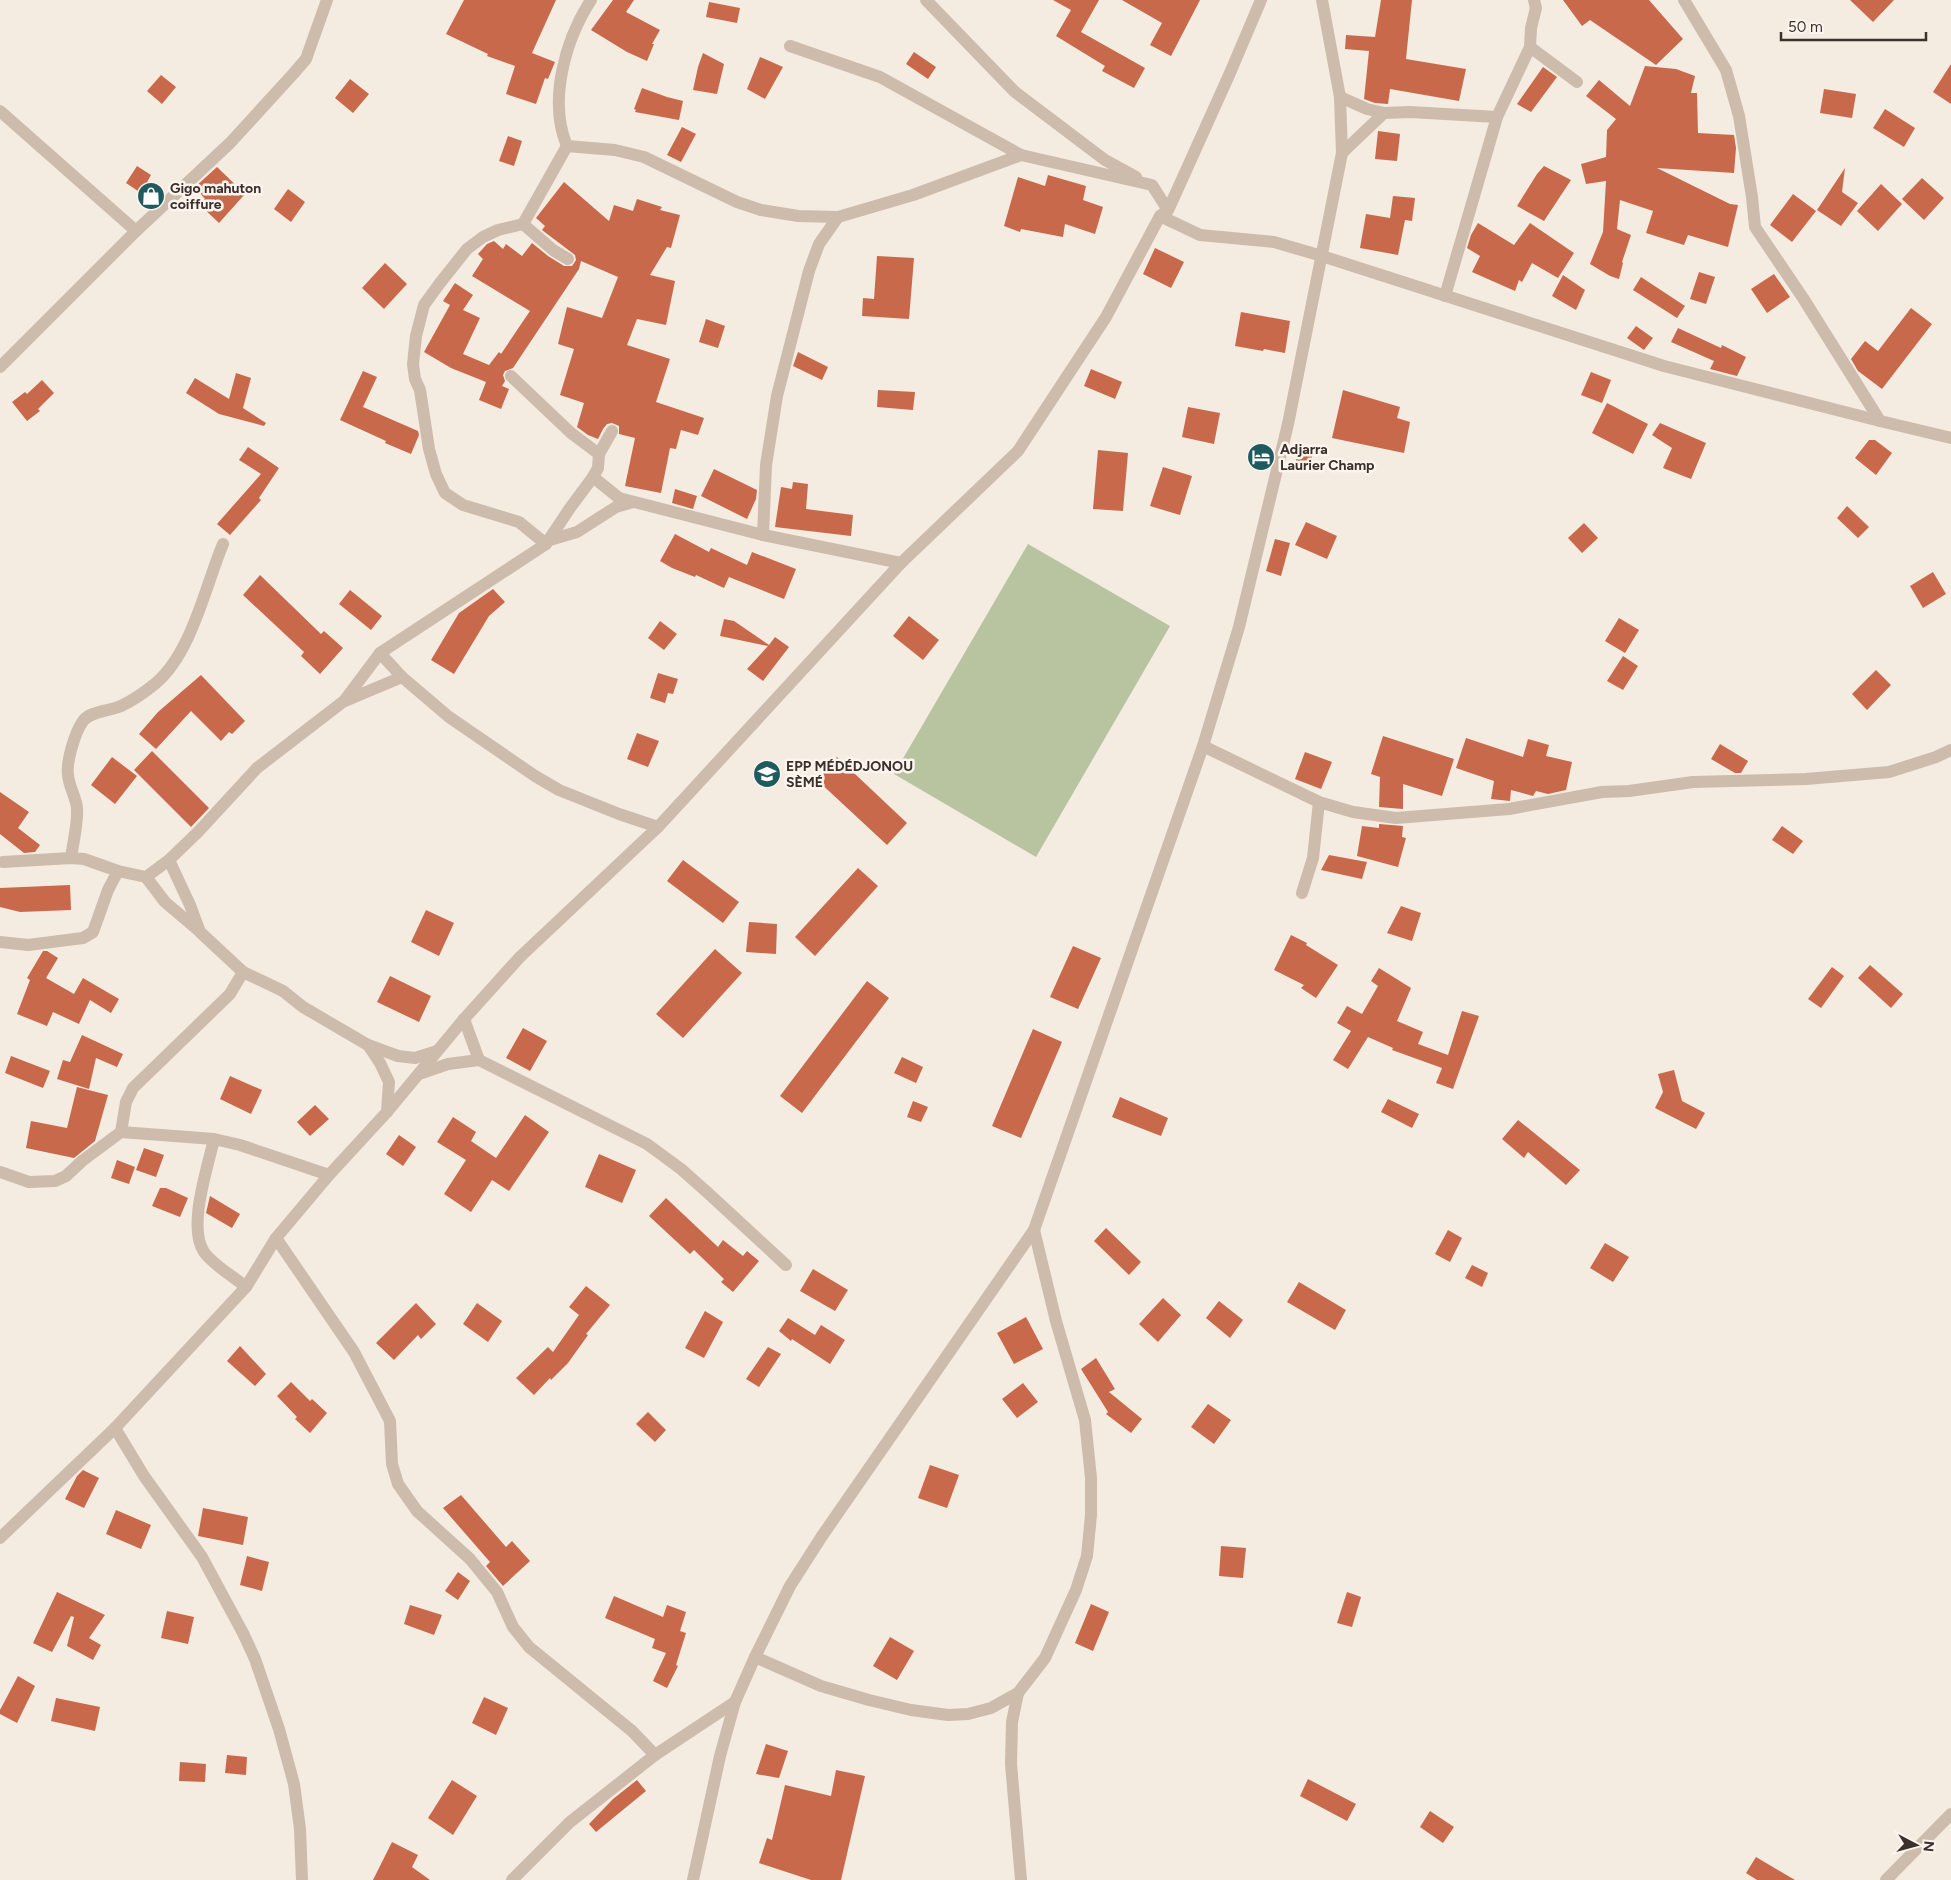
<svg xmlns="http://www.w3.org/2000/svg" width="1951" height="1880" font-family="Figtree,sans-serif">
	<rect width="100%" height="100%" fill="#f4ebe1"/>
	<!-- green -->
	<polygon fill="#b8c4a0" points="1028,544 1170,626 1036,857 894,774"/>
	<!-- building -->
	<g fill="#c8694b">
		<polygon points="464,0 556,0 532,53 555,62 548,79 545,78 536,104 506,94 515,66 487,56 488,54 446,34"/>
		<polygon points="613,0 634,0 626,12 660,30 652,44 654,44 647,61 627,52 591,30"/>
		<polygon points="1053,0 1099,0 1081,32 1145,68 1134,88 1102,71 1105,66 1056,36 1071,10"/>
		<polygon points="1122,0 1200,0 1171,56 1150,45 1162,23"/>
		<polygon points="1381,0 1412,0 1406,59 1466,69 1459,101 1390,89 1388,104 1375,103 1364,99 1369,51 1345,49 1346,35 1375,37"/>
		<polygon points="1563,0 1649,0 1683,39 1656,65 1590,20 1582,26"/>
		<polygon points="1850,0 1894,0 1873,22"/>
		<polygon points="709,2 740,8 737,23 706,17"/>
		<polygon points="914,52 936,67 928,79 906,64"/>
		<polygon points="703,53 724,64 717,94 693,90 698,67"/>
		<polygon points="760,57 783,67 765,99 747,89"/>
		<polygon points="1951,64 1951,104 1933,92"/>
		<polygon points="1645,66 1676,69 1695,76 1691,93 1697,93 1698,133 1734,135 1736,148 1734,173 1657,168 1730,204 1738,205 1728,247 1688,235 1684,245 1646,233 1653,211 1620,200 1617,229 1631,235 1622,262 1623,263 1619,279 1610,276 1590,264 1603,232 1606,181 1586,184 1581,164 1606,157 1607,130 1616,119 1586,96 1599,80 1630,106"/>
		<polygon points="1543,67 1557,77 1531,112 1517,104"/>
		<polygon points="161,75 176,87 162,104 147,91"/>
		<polygon points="350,79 369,94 353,113 335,98"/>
		<polygon points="642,88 667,97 683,101 679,120 635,112 636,110 634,109"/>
		<polygon points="1824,89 1856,94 1852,118 1820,113"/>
		<polygon points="1885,109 1915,128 1904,147 1873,128"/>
		<polygon points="682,127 696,134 681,162 667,155"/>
		<polygon points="1378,131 1400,134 1397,161 1375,159"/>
		<polygon points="508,136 522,141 514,166 499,161"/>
		<polygon points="137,166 151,175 141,193 126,183"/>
		<polygon points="1544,166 1571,180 1544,221 1517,206 1537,174"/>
		<polygon points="217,167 245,194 219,223 200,205 205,199 195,187"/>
		<polygon points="1845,168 1842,192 1858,203 1841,226 1817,210"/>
		<polygon points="1048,175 1086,186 1083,200 1103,207 1095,234 1065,224 1063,237 1021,229 1020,232 1004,226 1018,177 1045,186"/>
		<polygon points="1922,178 1944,198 1924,220 1902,199"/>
		<polygon points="564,182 609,221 614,205 633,211 637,199 662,207 660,210 680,215 671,248 667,247 650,275 675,281 666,325 637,319 627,345 670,359 656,402 704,418 698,435 681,430 676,449 670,448 661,493 625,486 635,438 619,434 619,426 612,423 607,424 603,429 598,439 588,435 577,427 584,403 560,395 574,349 558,344 567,307 602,318 618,277 581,261 579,269 513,368 505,371 503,375 505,381 502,386 509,389 501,409 479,400 486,382 451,368 424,352 450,305 443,301 455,283 473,295 463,310 480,318 463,354 489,365 499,352 501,354 530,311 472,276 483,259 478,254 487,244 494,241 503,249 506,244 522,256 532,243 548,256 564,266 572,266 576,260 575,255 542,230 545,226 536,218"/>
		<polygon points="1881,184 1902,204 1878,231 1857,211"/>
		<polygon points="288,189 305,202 291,222 274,209"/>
		<polygon points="1793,194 1816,211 1792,242 1770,225"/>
		<polygon points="1393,196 1415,198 1412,221 1405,220 1398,255 1360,248 1366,214 1390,218"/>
		<polygon points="1478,223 1514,245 1530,223 1574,253 1558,278 1532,263 1522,282 1519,280 1515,291 1472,272 1480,256 1467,248 1471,235"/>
		<polygon points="1155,248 1184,262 1171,288 1143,274"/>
		<polygon points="877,256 914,258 909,319 862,316 863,298 874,299"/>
		<polygon points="385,263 407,284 384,309 362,288"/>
		<polygon points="1699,272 1715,277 1706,304 1690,299"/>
		<polygon points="1774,274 1790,297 1767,313 1751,289"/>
		<polygon points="1563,275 1585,290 1576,310 1552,296"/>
		<polygon points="1641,277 1685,306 1677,318 1633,290"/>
		<polygon points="1911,308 1932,324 1882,389 1858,371 1851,359 1865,341 1878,351"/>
		<polygon points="1241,312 1290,321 1285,353 1264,349 1263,351 1235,346"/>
		<polygon points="706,319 725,326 718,348 699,342"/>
		<polygon points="1636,326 1653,338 1644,350 1627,338"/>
		<polygon points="1678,328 1721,348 1722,345 1746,357 1737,376 1710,369 1714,361 1671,342"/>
		<polygon points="798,352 828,367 822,380 793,366"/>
		<polygon points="1091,369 1122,382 1115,399 1084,386"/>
		<polygon points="363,371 377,377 363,407 418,431 419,435 411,454 385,443 386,441 340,420"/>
		<polygon points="1591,372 1611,380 1602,403 1581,395"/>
		<polygon points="236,373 251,378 243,408 266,423 264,426 219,414 186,393 195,378 229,399"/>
		<polygon points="42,380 54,393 38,409 40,411 27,421 12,402 25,392 27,394"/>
		<polygon points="878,390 915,392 913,410 877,407"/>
		<polygon points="1343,390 1400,407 1397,418 1410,422 1404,453 1332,438"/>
		<polygon points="1607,403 1648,424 1633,454 1592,433"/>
		<polygon points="1188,407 1220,413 1214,444 1182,437"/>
		<polygon points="1660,423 1706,443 1691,479 1663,468 1672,448 1652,435"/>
		<polygon points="1869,440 1875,440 1892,453 1876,475 1855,458"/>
		<polygon points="1300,444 1314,447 1309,471 1294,468"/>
		<polygon points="248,447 279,468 259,498 261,500 230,535 217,524 261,474 239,460"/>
		<polygon points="1098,450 1128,453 1123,511 1093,509"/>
		<polygon points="1163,467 1192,476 1180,515 1150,506"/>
		<polygon points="714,469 757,490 756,499 747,519 701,496"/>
		<polygon points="793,482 808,484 806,509 853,515 851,536 775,527 781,487 792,489"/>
		<polygon points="675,489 697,496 693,509 672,503"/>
		<polygon points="1847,506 1869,527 1858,538 1837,518"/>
		<polygon points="1306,522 1337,536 1327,559 1295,545"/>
		<polygon points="1584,523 1598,538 1582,553 1568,538"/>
		<polygon points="675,534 709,552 711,548 747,565 752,552 796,569 784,599 729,577 724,588 696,575 695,577 672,568 660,561"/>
		<polygon points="1275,539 1290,543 1281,576 1266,571"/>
		<polygon points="1933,572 1946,594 1923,608 1910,586"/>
		<polygon points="260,575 321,634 324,631 343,648 320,674 301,656 304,652 243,595"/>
		<polygon points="493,589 505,602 489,616 454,674 431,660 459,613"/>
		<polygon points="350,590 382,616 371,630 339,604"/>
		<polygon points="909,616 939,640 923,660 893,636"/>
		<polygon points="1619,618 1639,630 1625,653 1605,641"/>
		<polygon points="724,619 734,621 769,645 775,637 789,647 763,681 747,669 768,646 720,636"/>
		<polygon points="660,621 677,634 664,650 648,638"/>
		<polygon points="1623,656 1638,666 1623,690 1607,681"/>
		<polygon points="1876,670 1891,685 1867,710 1852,694"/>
		<polygon points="658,673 678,679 673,694 668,693 665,703 650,698"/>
		<polygon points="201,675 245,721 232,734 229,732 221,741 191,711 156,749 139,734 158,712"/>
		<polygon points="637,733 659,741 648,767 627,759"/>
		<polygon points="1383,736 1454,759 1442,796 1403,784 1403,809 1379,807 1380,777 1371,774"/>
		<polygon points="1466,738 1523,757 1528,739 1549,745 1546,756 1572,762 1566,790 1548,794 1536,791 1533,796 1511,790 1510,801 1491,799 1494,781 1456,768"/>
		<polygon points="1720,744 1748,761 1741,773 1735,773 1711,759"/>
		<polygon points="152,751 209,808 191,827 134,770"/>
		<polygon points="1305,752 1332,762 1321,789 1295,779"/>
		<polygon points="112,757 137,776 115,804 91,785"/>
		<polygon points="837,757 907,823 887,845 816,779"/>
		<polygon points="0,792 29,812 18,828 40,845 35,852 24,853 0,834"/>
		<polygon points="1379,824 1403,826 1402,837 1406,838 1398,867 1357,856 1362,826 1379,828"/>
		<polygon points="1782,826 1803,841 1793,854 1772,840"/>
		<polygon points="1329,855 1367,862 1362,879 1321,870"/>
		<polygon points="683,860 739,902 723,923 667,881"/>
		<polygon points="858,868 878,886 815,956 795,937"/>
		<polygon points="70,885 71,910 20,912 0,907 0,888"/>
		<polygon points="1401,906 1421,913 1412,941 1387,933"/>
		<polygon points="426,910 454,923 439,956 411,942"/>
		<polygon points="749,922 777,924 776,954 746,952"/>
		<polygon points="1291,935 1307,943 1306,945 1338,965 1316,998 1301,988 1304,985 1274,970"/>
		<polygon points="1073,946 1101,958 1078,1009 1050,997"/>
		<polygon points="715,949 742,973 683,1038 656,1014"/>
		<polygon points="43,951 47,951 58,958 46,978 74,994 83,978 119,999 111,1013 90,1000 79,1024 53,1012 47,1026 17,1014 30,980 27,978"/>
		<polygon points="1870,965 1903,994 1891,1008 1858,978"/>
		<polygon points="1832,967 1844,976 1821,1008 1808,999"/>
		<polygon points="1379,968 1411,988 1397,1021 1423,1032 1418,1044 1448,1055 1462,1011 1479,1016 1453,1089 1436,1083 1442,1068 1392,1050 1393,1048 1368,1037 1348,1069 1333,1060 1351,1031 1337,1023 1347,1006 1362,1014 1378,986 1371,981"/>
		<polygon points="390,976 431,996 419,1022 377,1002"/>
		<polygon points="867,981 889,998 802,1113 780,1096"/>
		<polygon points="523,1028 547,1041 530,1071 506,1058"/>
		<polygon points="1033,1029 1062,1042 1021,1138 992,1126"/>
		<polygon points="82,1035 123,1054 117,1067 96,1058 89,1089 57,1079 63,1060 70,1062"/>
		<polygon points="11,1056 50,1071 43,1088 5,1073"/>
		<polygon points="902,1057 923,1067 916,1083 894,1073"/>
		<polygon points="1674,1070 1682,1101 1705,1113 1696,1129 1655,1108 1663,1092 1658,1074"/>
		<polygon points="230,1076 262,1090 251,1114 220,1099"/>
		<polygon points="77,1087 108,1095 95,1141 74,1158 26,1148 31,1121 67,1128"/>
		<polygon points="1120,1097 1168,1118 1161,1136 1112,1117"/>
		<polygon points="1388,1099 1419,1114 1412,1128 1381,1112"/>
		<polygon points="913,1101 928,1107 921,1122 907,1117"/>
		<polygon points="315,1105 329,1119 310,1136 297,1122"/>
		<polygon points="525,1115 549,1132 509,1191 492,1180 471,1212 444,1194 466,1160 437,1142 453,1117 476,1132 471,1141 496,1158"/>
		<polygon points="1518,1120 1580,1170 1566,1185 1528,1152 1524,1158 1502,1139"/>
		<polygon points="399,1135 416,1147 403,1166 386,1154"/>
		<polygon points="144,1148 164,1155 156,1177 136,1170"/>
		<polygon points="599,1154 636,1170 622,1203 585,1187"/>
		<polygon points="117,1160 135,1167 129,1184 111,1178"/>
		<polygon points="160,1188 166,1188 188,1198 180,1217 152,1206"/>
		<polygon points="210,1196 240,1214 232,1228 206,1213"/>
		<polygon points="666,1198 718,1247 723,1240 743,1256 747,1251 759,1261 733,1292 721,1282 724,1279 694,1250 690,1254 649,1216"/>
		<polygon points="1106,1228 1141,1262 1129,1275 1094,1241"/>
		<polygon points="1448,1230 1462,1238 1450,1262 1435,1254"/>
		<polygon points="1605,1243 1629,1257 1613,1282 1590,1268"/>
		<polygon points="1472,1265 1488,1273 1482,1287 1465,1278"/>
		<polygon points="813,1269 848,1290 835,1311 800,1291"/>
		<polygon points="1299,1282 1346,1310 1335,1330 1287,1302"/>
		<polygon points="586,1286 610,1305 586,1334 588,1335 568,1363 551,1380 550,1378 534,1395 516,1378 548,1347 553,1352 579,1315 569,1307"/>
		<polygon points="1163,1298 1181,1315 1158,1342 1139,1324"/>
		<polygon points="1219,1301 1243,1320 1230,1338 1206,1318"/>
		<polygon points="416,1303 436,1324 421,1339 418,1335 394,1360 376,1343"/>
		<polygon points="477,1303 502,1321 488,1342 463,1324"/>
		<polygon points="705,1311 723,1322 704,1358 685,1348"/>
		<polygon points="1026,1317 1043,1349 1014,1364 997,1333"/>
		<polygon points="788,1318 815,1335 821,1325 845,1340 830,1364 792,1339 791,1341 779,1331"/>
		<polygon points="240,1346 266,1374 255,1386 227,1361"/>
		<polygon points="768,1347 781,1354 759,1387 746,1379"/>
		<polygon points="1096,1358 1115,1389 1109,1392 1142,1419 1131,1433 1106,1414 1108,1412 1081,1369"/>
		<polygon points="291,1382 310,1401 312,1399 327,1413 310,1433 295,1419 297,1417 277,1396"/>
		<polygon points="1023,1383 1038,1402 1017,1418 1002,1399"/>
		<polygon points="1208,1404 1231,1420 1214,1444 1191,1427"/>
		<polygon points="648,1412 666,1430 655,1442 636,1424"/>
		<polygon points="930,1465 959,1475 947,1508 918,1498"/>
		<polygon points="83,1470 99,1478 84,1508 65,1499 77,1476"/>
		<polygon points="461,1495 506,1547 512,1541 530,1561 503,1586 486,1566 490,1562 443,1508"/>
		<polygon points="203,1508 248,1517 243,1545 198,1536"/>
		<polygon points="116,1510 151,1525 141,1549 106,1534"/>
		<polygon points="1221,1546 1246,1548 1243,1578 1219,1576"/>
		<polygon points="247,1556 269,1562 262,1591 240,1585"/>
		<polygon points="458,1572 470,1581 458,1600 445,1591"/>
		<polygon points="57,1592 105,1615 89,1638 101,1645 93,1660 67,1646 74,1617 71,1616 52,1652 33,1643"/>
		<polygon points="1347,1592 1361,1597 1352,1627 1337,1623"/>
		<polygon points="614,1596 663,1617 667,1605 686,1612 680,1631 686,1633 676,1665 678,1666 667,1688 653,1681 666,1653 652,1648 655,1639 605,1618"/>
		<polygon points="1091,1604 1109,1612 1093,1651 1075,1643"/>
		<polygon points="410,1605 442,1615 434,1635 404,1624"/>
		<polygon points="167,1611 194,1617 188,1644 161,1638"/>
		<polygon points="890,1637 914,1651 897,1680 873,1666"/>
		<polygon points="18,1676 35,1686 17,1723 0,1714 0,1710"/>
		<polygon points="484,1697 508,1708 496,1735 472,1723"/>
		<polygon points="56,1698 100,1707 95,1731 51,1721"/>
		<polygon points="766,1744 788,1751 779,1778 756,1774"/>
		<polygon points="227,1755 247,1757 246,1775 225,1773"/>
		<polygon points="180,1762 206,1764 205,1782 179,1781"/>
		<polygon points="836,1770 865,1776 841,1880 811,1880 759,1863 767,1838 772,1840 785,1785 831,1796"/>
		<polygon points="1308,1779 1356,1804 1347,1821 1300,1796"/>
		<polygon points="452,1780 477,1796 453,1835 428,1818"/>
		<polygon points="637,1780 646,1791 596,1832 589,1824 613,1799"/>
		<polygon points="1430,1811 1454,1827 1443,1843 1420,1827"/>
		<polygon points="392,1842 418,1855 412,1867 430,1880 373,1880"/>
		<polygon points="1756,1857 1795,1880 1757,1880 1746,1873"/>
	</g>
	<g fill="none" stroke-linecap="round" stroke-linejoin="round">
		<!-- minor -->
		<g stroke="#cdbbac" stroke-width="12">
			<polyline points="926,0 1015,92 1105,160 1136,177"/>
			<polyline points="1684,0 1726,70 1739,116 1752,197 1755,227 1803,298 1880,421"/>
			<polyline points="790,46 880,77 1021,155"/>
			<polyline points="1530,47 1577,82"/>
			<polyline points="1340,97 1367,109 1384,113"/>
			<polyline points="0,111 136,231"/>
			<path d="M567,146C548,101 565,40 591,0"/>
			<polyline points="1342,153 1384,113 1410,112 1497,117"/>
			<polyline points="1160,216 1200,235 1274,242 1322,256 1664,366 1880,421 1951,438"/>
			<polyline points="523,224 553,250 568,259"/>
			<polyline points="1445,296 1497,117 1530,47 1531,28 1536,8 1534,0"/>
			<polyline points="0,367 136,231 230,143 294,73 306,59 327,0"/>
			<polyline points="511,376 571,433 599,454"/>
			<polyline points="593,477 619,498 763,535 901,563"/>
			<polyline points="763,535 766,465 777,396 809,271 819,244 838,217"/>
			<polyline points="550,540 577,532 616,507 633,502"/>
			<polyline points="546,544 519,522 463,505 445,493 436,474 429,449 420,390 415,379 413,364 416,336 424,305 440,283 467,249 483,237 498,230 523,224 567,146 615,150 644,157 737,202 761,210 798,216 838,217 913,195 1021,155 1152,185 1168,210"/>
			<polyline points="380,653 402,677 449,717 535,776 559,790 619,814 658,827"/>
			<polyline points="345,701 402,677"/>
			<polyline points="1203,746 1319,802 1353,812 1396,818 1509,809 1602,792 1629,791 1693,782 1806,779 1889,772 1936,757 1951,750"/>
			<path d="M71,858C73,842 78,825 77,808C76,797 69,787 68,775C66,762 75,732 83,721C90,711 110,711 121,706C134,700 145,692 156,683C192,652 205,587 223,544"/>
			<polyline points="169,860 198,832 257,768 344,701 380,653 546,544 570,508 593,477 598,468 599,454 612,431"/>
			<polyline points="3,862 71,858 84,859 118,871 146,877 169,860 190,905 200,932 243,972 283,991 303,1007 368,1045 398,1056 415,1058 437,1051"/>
			<polyline points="146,877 165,902 198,930"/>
			<polyline points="1302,893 1313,858 1319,802"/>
			<polyline points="0,942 28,945 83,938 93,932 108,890 118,871"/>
			<polyline points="464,1019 479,1060 647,1144 681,1169 708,1193 786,1265"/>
			<polyline points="368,1045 380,1063 389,1082 387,1112"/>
			<polyline points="419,1074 448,1064 479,1060"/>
			<polyline points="121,1132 126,1102 133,1088 230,994 243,972"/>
			<path d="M214,1139C208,1167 187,1227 204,1252C212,1264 234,1277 246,1287"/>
			<polyline points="0,1172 29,1182 55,1181 66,1176 82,1161 121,1132 214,1139 240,1145 329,1175"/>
			<polyline points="276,1238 354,1352 390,1421 392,1464 398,1484 417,1511 470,1559 497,1592 513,1627 529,1647 632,1731 655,1755"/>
			<polyline points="115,1428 144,1476 202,1557 243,1633 255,1659 279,1729 294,1784 300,1829 302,1880"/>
			<polyline points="0,1538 115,1428 246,1287 276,1238 329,1175 387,1112 464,1019 520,957 658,827 901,563 1018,451 1106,317 1160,216 1168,210 1170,206 1230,73 1261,0"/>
			<polyline points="755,1657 821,1686 869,1700 911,1710 948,1715 968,1714 991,1708 1018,1693 1045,1658 1076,1590 1087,1556 1091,1515 1091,1478 1085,1420 1056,1321 1034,1230"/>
			<polyline points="1018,1693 1012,1722 1011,1764 1021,1880"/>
			<polyline points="512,1880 570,1822 655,1755 735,1702"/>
			<polyline points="693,1880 720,1756 735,1702 755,1657 790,1586 822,1536 1034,1230 1203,746 1239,627 1288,424 1342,153 1340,97 1322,0"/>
			<polyline points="1886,1880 1951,1814"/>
		</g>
	</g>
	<!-- icons -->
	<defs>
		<g id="shop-disc" transform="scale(1.4375)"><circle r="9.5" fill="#1f5a5e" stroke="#fbf5ee"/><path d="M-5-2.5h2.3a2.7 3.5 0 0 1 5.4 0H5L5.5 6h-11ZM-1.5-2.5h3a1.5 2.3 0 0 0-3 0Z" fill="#fff"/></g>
		<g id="hotel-disc" transform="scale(1.4375)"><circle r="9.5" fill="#1f5a5e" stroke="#fbf5ee"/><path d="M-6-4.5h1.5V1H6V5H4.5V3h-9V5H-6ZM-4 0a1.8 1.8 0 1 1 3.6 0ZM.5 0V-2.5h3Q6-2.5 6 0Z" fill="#fff"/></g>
		<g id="school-disc" transform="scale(1.4375)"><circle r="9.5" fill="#1f5a5e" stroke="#fbf5ee"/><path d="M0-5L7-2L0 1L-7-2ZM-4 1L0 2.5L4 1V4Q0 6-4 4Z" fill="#fff"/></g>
	</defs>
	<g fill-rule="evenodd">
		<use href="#shop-disc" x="151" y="196"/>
		<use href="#hotel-disc" x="1261" y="457"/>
		<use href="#school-disc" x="767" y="774"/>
	</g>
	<g text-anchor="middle" stroke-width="5" stroke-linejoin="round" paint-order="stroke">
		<!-- poi labels -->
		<g font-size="14" font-weight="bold" fill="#3b302b" stroke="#fbf5ee" text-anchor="start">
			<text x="170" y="193">Gigo mahuton<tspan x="170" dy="16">coiffure</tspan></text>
			<text x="1280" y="454">Adjarra<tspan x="1280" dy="16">Laurier Champ</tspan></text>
			<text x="786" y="771">EPP MÉDÉDJONOU<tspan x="786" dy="16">SÈMÉ</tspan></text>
		</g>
	</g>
	<!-- north arrow -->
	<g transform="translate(1916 1845) rotate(96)" stroke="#fbf5ee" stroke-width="4" paint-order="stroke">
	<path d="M0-4L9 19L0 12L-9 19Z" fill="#3b302b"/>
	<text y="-8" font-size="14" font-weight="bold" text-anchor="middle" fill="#3b302b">N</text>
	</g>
	<!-- scale -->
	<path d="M1781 32v8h145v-8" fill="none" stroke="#3b302b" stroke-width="2.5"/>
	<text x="1788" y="32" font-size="15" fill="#3b302b" stroke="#fbf5ee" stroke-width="4" paint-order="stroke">50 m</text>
</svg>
